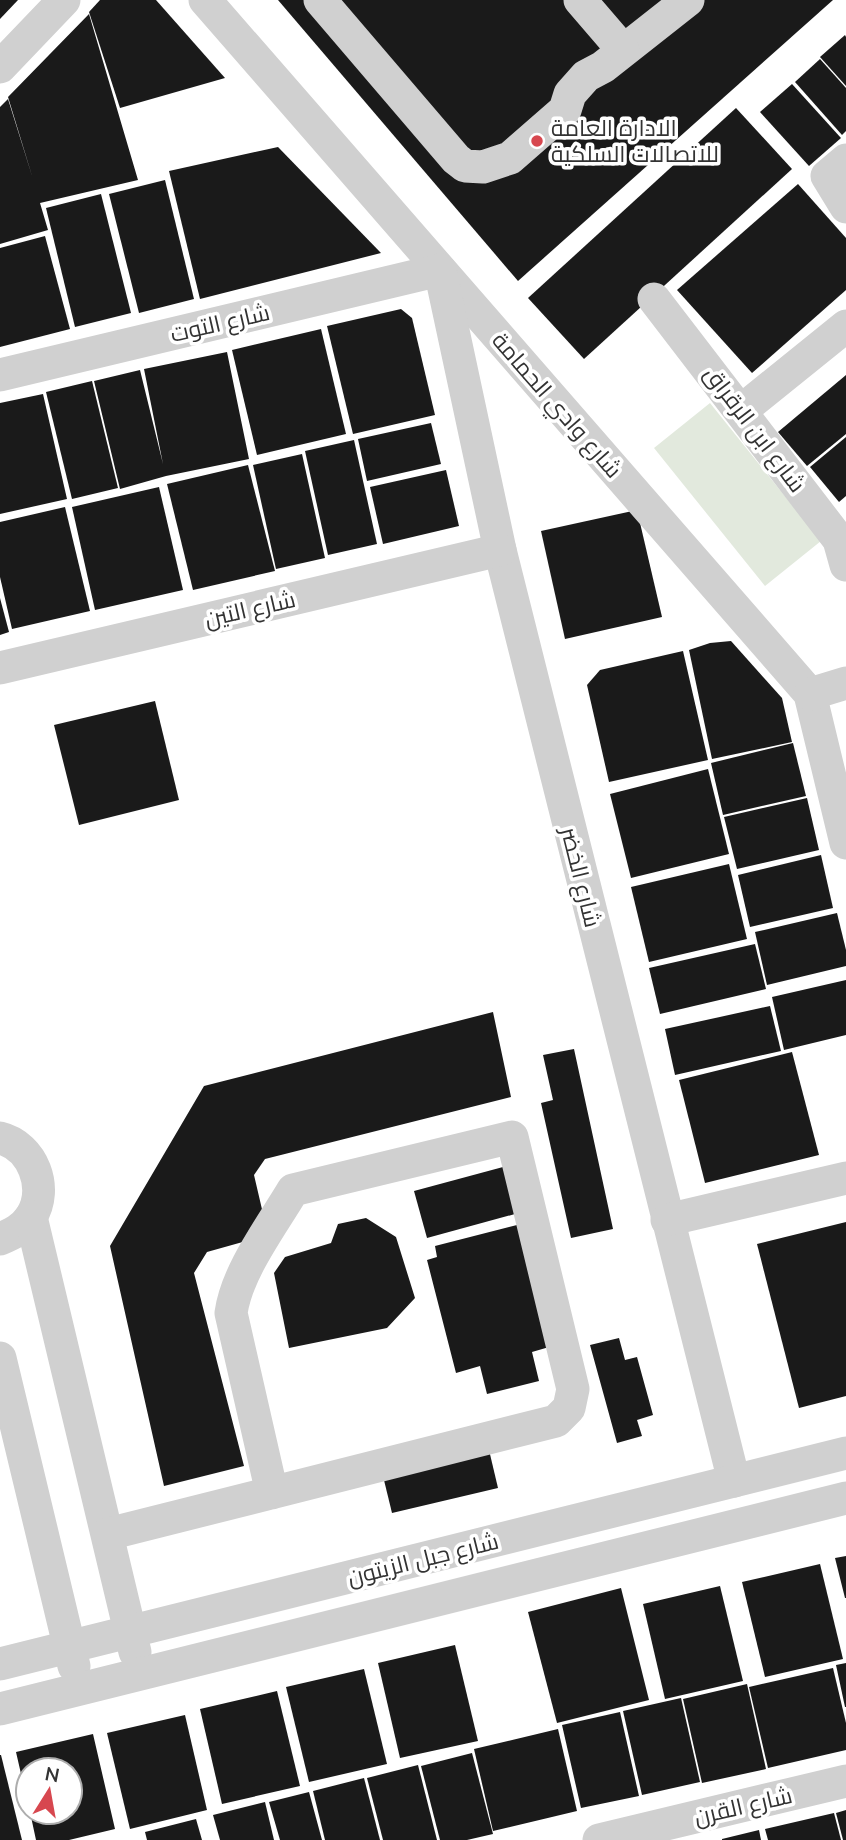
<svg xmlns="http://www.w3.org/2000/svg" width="846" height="1840" font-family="'Nunito Sans',Cairo,sans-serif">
	<rect width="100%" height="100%" fill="#fff"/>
	<!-- green -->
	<polygon fill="#e2e9dd" points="710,403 821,541 765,586 654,448"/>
	<!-- building -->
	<g fill="#1a1a1a">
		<polygon points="0,0 18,0 0,19"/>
		<polygon points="100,0 156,0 225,78 120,108 89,12"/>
		<polygon points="278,0 833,0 518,281"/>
		<polygon points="89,14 138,180 40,203 48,230 0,244 0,107 8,99 33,179 8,97"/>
		<polygon points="845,35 846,37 846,86 820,57"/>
		<polygon points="820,59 846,88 846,131 842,135 795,82"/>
		<polygon points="792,84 841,138 809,166 760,112"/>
		<polygon points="736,108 792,169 584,359 528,298"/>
		<polygon points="278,147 381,253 200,299 169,171"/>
		<polygon points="165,180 194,299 139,313 109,194"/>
		<polygon points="798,184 846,238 846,290 752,373 677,290"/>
		<polygon points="101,194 131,313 75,327 46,208"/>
		<polygon points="45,236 70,329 0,347 0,248"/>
		<polygon points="401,309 412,318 435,415 353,434 327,326"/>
		<polygon points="321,329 346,434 257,455 232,350"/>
		<polygon points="227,352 249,459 166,476 120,489 94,381 140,370 163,464 144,369"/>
		<polygon points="846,375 846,434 807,466 778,432"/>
		<polygon points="92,381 118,488 72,499 46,392"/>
		<polygon points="43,394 67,499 0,514 0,403"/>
		<polygon points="431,423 441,464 367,481 358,439"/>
		<polygon points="846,437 846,496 839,502 810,467"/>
		<polygon points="354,440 377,544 328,555 305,451"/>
		<polygon points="302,454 325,558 276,569 253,465"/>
		<polygon points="248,465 275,571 193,590 167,484"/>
		<polygon points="446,470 459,526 383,544 370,487"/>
		<polygon points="159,487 183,590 95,610 72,507"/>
		<polygon points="65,507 90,611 12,629 0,577 0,522"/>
		<polygon points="637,510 662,617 565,639 541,531"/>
		<polygon points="0,598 9,632 0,635"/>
		<polygon points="731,641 782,698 792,742 712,759 689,650 710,643"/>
		<polygon points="683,651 708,760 609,782 587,685 600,670"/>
		<polygon points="155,701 179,800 79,825 54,725"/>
		<polygon points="793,743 806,796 723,815 711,763"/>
		<polygon points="708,769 729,854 631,878 610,794"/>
		<polygon points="807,798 819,850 737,869 724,817"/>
		<polygon points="821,855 833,908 750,927 738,875"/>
		<polygon points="729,864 747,939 649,962 631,887"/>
		<polygon points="837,913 846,950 846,966 767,985 755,932"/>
		<polygon points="755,944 766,989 660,1014 649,968"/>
		<polygon points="846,980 846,1035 784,1050 772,997"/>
		<polygon points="770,1006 781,1051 675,1075 665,1029"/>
		<polygon points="493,1012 511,1097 265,1159 254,1175 268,1235 207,1252 194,1273 244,1466 164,1486 110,1246 204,1086"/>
		<polygon points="574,1049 613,1229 571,1238 541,1103 553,1100 543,1055"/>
		<polygon points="792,1052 819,1155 705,1183 679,1080"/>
		<polygon points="503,1167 515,1214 427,1238 414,1191"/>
		<polygon points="366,1218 396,1237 415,1298 387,1328 289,1348 274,1273 285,1257 331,1243 338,1224"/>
		<polygon points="846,1222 846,1396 799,1408 757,1244"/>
		<polygon points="525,1223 556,1345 532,1352 539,1381 487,1394 480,1366 456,1373 427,1260 437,1257 435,1246"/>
		<polygon points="619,1338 625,1360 637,1357 653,1415 637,1420 642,1436 617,1443 590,1345"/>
		<polygon points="489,1450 498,1488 392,1513 383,1476"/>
		<polygon points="846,1556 846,1598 845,1598 835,1558"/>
		<polygon points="820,1564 843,1659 765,1677 742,1582"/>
		<polygon points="720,1586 743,1681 665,1699 643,1604"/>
		<polygon points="621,1588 649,1700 557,1723 528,1612"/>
		<polygon points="455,1645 478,1741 400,1758 378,1663"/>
		<polygon points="846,1663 846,1707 845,1707 836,1665"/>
		<polygon points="833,1668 846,1723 846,1750 768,1768 749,1687"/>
		<polygon points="364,1669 387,1764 309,1782 286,1687"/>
		<polygon points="747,1684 766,1769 702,1783 683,1699"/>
		<polygon points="277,1691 300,1786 222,1804 200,1709"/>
		<polygon points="681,1698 700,1782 642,1795 623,1711"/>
		<polygon points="620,1712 639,1796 581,1808 562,1725"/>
		<polygon points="185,1715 207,1810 130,1829 107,1733"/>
		<polygon points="558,1729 577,1811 493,1831 474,1749"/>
		<polygon points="93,1734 115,1829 69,1840 36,1840 30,1812 70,1812 70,1770 28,1770 27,1800 16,1752"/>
		<polygon points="472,1753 493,1834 467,1840 440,1840 421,1766"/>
		<polygon points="0,1755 1,1755 22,1840 0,1840"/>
		<polygon points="418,1765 437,1840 383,1840 367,1778"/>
		<polygon points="364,1778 380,1840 325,1840 313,1791"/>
		<polygon points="309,1792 322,1840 280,1840 269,1802"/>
		<polygon points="265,1802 274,1840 220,1840 213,1815"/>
		<polygon points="846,1810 846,1840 843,1840 836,1813"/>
		<polygon points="834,1813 841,1840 768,1840 765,1829"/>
		<polygon points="196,1819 202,1840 147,1840 145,1832"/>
		<polygon points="759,1830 761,1840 722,1840 722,1839"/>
	</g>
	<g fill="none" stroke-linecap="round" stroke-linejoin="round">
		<!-- minor -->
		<g stroke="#d0d0d0" stroke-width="33">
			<polyline points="205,0 810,694 846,843"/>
			<polyline points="320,0 456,159 465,166 483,167 510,158 565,110 570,94 586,76 603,67 688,0"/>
			<polyline points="580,0 623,50"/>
			<polyline points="0,67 64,0"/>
			<polyline points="846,160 827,176 846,207"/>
			<polyline points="654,299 839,540 846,565"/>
			<polyline points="0,375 440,270 500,550 734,1481"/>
			<polyline points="742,410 846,326"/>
			<polyline points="0,668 500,550"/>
			<polyline points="810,694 846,683"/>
			<path d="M0,1138C33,1146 49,1188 31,1217C23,1229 12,1234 0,1239"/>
			<polyline points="31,1217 135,1652"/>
			<polyline points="667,1220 846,1178"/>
			<polyline points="0,1358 74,1666"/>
			<path d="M108,1534L556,1421L569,1408L573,1389L512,1137L293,1190C271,1227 237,1271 231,1313L272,1493"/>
			<polyline points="0,1664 846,1453"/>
			<polyline points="0,1709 846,1498"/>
			<polyline points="599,1840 846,1781"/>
		</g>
	</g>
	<!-- markers -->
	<circle fill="#d7474f" stroke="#fff" stroke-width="2.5" cx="537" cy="141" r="7"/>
	<g text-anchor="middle" stroke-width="7" stroke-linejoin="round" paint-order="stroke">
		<!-- poi labels -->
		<g font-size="23" fill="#333" stroke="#fff" text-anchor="start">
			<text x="551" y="136">الادارة العامة<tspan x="551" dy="26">للاتصالات السلكية</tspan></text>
		</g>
		<!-- street labels -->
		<g font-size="23" fill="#333" stroke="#fff">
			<text transform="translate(220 323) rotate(-13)" y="8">شارع التوت</text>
			<text transform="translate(557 405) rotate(49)" y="8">شارع وادي الحمامة</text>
			<text transform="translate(755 429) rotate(53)" y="8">شارع ابن الرقراق</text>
			<text transform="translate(250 609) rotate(-13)" y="8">شارع التين</text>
			<text transform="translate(581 877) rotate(76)" y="8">شارع الخضر</text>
			<text transform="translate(423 1559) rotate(-14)" y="8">شارع جبل الزيتون</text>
			<text transform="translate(743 1806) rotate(-13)" y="8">شارع القرن</text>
		</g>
	</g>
	<!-- north arrow -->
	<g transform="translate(49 1791) rotate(11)"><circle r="33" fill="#ffffff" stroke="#adadad" stroke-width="2"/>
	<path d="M0-5L12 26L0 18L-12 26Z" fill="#d7474f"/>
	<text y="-10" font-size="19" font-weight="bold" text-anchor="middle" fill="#333333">N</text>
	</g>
</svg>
